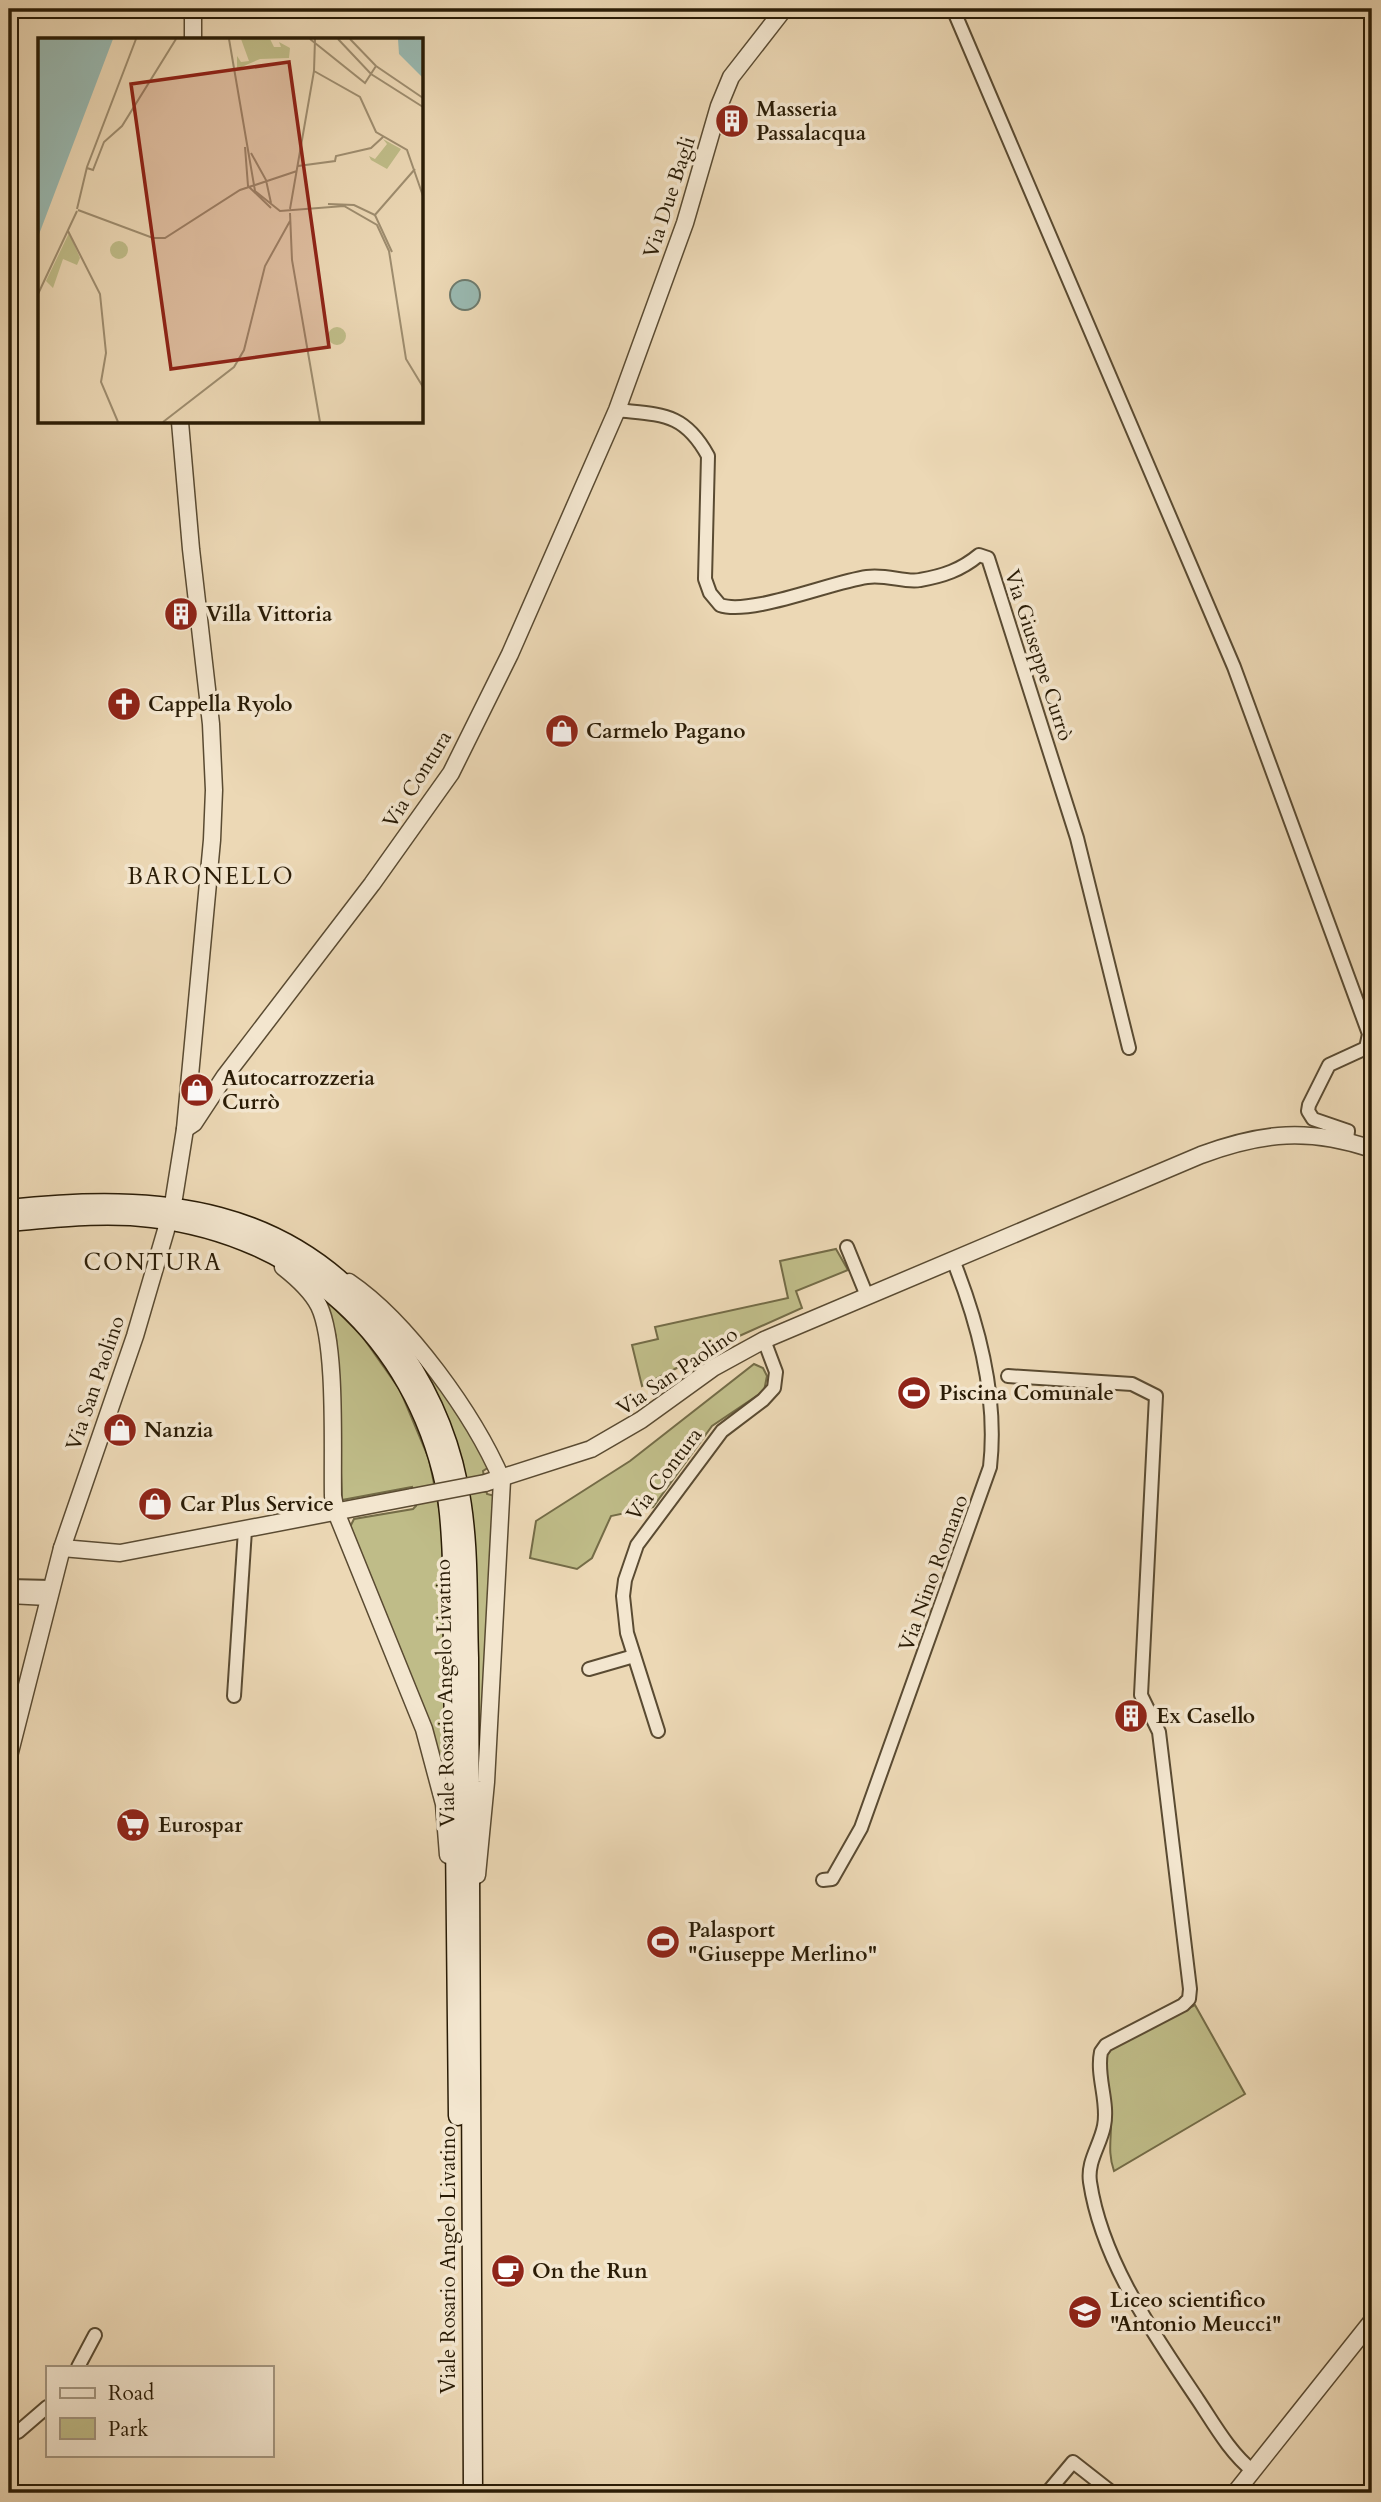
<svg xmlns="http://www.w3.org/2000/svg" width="1381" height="2502" font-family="Cardo,serif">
	<rect width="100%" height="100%" fill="#ecd8b5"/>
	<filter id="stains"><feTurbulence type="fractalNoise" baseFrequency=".00286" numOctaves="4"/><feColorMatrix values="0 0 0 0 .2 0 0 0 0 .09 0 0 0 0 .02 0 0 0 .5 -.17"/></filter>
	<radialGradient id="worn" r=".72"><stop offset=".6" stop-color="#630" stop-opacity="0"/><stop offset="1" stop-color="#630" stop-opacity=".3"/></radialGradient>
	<!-- green -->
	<g fill="#bfbc88" stroke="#746c47" stroke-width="2">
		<polygon points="836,1249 848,1270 796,1291 802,1308 737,1337 642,1386 632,1345 658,1339 655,1327 788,1298 780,1261"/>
		<polygon points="326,1300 362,1336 400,1390 429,1459 442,1523 446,1789 349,1529 354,1519 413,1509 416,1506 412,1487 342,1500 336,1337"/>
		<polygon points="404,1336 483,1448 489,1467 483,1471 487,1494 495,1496 478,1784 472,1517"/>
		<polygon points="754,1364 763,1368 767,1376 764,1391 712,1426 653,1507 611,1516 592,1558 577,1569 530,1558 536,1521 630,1461"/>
		<path d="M1195,2005L1245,2094L1114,2171C1107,2151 1112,2137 1111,2117L1108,2116L1105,2054L1113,2046Z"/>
	</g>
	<!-- water -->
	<circle fill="#99b9b1" stroke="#6d7a6d" stroke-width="2" cx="465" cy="295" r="15"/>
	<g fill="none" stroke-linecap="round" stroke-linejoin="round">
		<!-- minor casing -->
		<g stroke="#5a4b32" stroke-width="16">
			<g id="minor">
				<polyline points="953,9 1234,667 1369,1034 1366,1048 1329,1065 1309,1105 1308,1111 1313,1119 1348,1131 1347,1140"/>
				<path d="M617,410C661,415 684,412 708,456L705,579L710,593L720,605C750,616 831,582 867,577C887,574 905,583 920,580C943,576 961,570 979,555L988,558L1077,838L1129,1048"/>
				<polyline points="847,1247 867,1296"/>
				<path d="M1008,1376L1132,1384L1156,1396L1141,1695L1159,1732L1190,1989L1189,1999L1183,2005L1106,2045L1101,2052C1096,2076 1109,2102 1104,2126C1100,2146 1087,2161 1090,2182C1102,2262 1154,2334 1198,2400C1214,2424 1230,2453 1253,2471"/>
				<polyline points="9,1586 51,1587"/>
				<polyline points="589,1669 634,1656"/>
				<polyline points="234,1696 245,1530"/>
				<polyline points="658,1731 627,1633 623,1596 625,1580 637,1545 722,1431 763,1400 774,1388 776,1372 764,1340"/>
				<path d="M823,1880L832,1879L861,1828L990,1467C998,1397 979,1325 953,1260"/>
				<polyline points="78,2367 95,2335"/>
				<polyline points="9,2434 18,2432 47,2407"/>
				<polyline points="1047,2493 1073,2462 1110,2491 1109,2493"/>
			</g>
		</g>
		<!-- tertiary casing -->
		<g stroke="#5a4b32" stroke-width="19">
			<g id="tertiary">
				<polyline points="193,9 193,40"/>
				<polyline points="185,1129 194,1123 225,1076 372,884 451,773 510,654 617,410 685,223 719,106 731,77 784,9"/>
				<polyline points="174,1198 185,1129 212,840 214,790 211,724 191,549 180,422"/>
				<path d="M283,1267C297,1278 311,1290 319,1306C337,1344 332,1450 333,1496L336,1512L424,1729L444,1804L448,1855"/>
				<path d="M349,1282C408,1322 474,1415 502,1480L486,1782L477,1875"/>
				<path d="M485,1483L591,1449L641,1420L713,1368L764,1340L1201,1155C1263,1132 1309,1128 1372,1149"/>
				<polyline points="62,1548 120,1553 412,1497"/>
				<polyline points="9,1595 48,1597"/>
				<polyline points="9,1756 62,1548 135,1336 166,1230"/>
				<polyline points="1235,2493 1372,2321"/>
			</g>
		</g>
		<!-- secondary casing -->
		<g stroke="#2a1c06" stroke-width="21">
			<g id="secondary">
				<path d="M9,1209C159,1193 294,1204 390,1335C424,1380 447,1428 458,1483C470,1540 467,1600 469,1658L473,2493"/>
				<path d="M9,1222C56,1218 104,1212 152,1218C302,1236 413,1338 445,1485C450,1510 451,1535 452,1560L458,2116"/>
			</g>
		</g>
		<!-- minor -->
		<use href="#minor" stroke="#f3e6cf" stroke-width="12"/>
		<!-- tertiary -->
		<use href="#tertiary" stroke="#f3e6cf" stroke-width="16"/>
		<!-- secondary -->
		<use href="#secondary" stroke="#f3e6cf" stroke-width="18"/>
		<!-- tertiary-bridge casing -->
		<g stroke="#5a4b32" stroke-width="19" stroke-linecap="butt">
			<polyline id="tertiary-bridge" points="412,1497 485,1483"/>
		</g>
		<!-- tertiary-bridge -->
		<use href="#tertiary-bridge" stroke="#f3e6cf" stroke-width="16"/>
	</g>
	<!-- icons -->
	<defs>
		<g id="building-disc" transform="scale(1.75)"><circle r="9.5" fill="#8f2418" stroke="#f3e6cf"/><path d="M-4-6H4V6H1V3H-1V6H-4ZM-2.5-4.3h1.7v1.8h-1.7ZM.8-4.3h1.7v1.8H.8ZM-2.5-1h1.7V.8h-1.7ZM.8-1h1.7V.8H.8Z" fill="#fff"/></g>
		<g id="church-disc" transform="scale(1.75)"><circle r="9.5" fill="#8f2418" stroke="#f3e6cf"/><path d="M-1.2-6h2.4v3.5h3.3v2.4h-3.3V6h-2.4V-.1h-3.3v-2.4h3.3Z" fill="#fff"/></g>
		<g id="shop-disc" transform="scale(1.75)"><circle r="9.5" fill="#8f2418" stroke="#f3e6cf"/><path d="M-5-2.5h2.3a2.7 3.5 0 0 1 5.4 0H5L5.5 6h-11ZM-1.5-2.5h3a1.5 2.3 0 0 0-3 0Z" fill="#fff"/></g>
		<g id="stadium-disc" transform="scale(1.75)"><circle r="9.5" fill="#8f2418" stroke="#f3e6cf"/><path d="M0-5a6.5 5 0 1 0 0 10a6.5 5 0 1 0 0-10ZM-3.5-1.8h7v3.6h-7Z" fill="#fff"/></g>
		<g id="supermarket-disc" transform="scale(1.75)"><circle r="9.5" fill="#8f2418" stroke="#f3e6cf"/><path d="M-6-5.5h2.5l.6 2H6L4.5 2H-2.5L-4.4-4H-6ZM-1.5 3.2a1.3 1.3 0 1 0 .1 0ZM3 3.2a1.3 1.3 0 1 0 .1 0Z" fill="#fff"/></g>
		<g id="cafe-disc" transform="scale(1.75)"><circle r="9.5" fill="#8f2418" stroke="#f3e6cf"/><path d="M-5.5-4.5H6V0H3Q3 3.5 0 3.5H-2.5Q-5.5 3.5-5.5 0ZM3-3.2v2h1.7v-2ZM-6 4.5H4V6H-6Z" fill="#fff"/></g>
		<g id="school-disc" transform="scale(1.75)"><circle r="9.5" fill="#8f2418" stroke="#f3e6cf"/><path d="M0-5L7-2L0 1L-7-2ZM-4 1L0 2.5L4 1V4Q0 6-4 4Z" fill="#fff"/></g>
	</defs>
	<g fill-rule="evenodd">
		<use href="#building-disc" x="732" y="121"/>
		<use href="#building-disc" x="181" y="614"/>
		<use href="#church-disc" x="124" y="704"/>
		<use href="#shop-disc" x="562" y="731"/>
		<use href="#shop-disc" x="197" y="1090"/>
		<use href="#stadium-disc" x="914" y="1393"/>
		<use href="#shop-disc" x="120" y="1430"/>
		<use href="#shop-disc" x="155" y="1504"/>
		<use href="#building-disc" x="1131" y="1716"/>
		<use href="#supermarket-disc" x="133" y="1825"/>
		<use href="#stadium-disc" x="663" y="1942"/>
		<use href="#cafe-disc" x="508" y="2271"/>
		<use href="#school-disc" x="1085" y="2312"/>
	</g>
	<g text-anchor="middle" stroke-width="7" stroke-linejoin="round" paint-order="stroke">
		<!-- poi labels -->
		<g font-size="21" font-weight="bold" fill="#2a1c06" stroke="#f3e6cf" text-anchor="start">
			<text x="756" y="116">Masseria<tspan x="756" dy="24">Passalacqua</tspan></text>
			<text x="206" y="621">Villa Vittoria</text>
			<text x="148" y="711">Cappella Ryolo</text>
			<text x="586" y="738">Carmelo Pagano</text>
			<text x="222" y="1085">Autocarrozzeria<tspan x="222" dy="24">Currò</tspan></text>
			<text x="939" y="1400">Piscina Comunale</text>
			<text x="144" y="1437">Nanzia</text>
			<text x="180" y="1511">Car Plus Service</text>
			<text x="1156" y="1723">Ex Casello</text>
			<text x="158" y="1832">Eurospar</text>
			<text x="688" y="1937">Palasport<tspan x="688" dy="24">"Giuseppe Merlino"</tspan></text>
			<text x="532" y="2278">On the Run</text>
			<text x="1110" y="2307">Liceo scientifico<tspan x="1110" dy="24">"Antonio Meucci"</tspan></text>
		</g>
		<!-- street labels -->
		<g font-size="21" fill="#2a1c06" stroke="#f3e6cf">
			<text transform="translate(669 197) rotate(-72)" y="7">Via Due Bagli</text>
			<text transform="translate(1039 655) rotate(72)" y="7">Via Giuseppe Currò</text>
			<text transform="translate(417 779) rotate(-58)" y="7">Via Contura</text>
			<text transform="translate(677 1371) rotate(-34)" y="7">Via San Paolino</text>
			<text transform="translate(95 1383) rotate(-71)" y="7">Via San Paolino</text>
			<text transform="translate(664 1474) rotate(-53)" y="7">Via Contura</text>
			<text transform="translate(933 1573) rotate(-70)" y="7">Via Nino Romano</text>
			<text transform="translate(445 1693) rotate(-91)" y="7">Viale Rosario Angelo Livatino</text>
			<text transform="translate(448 2260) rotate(-90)" y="7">Viale Rosario Angelo Livatino</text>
		</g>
		<!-- neighbourhood labels -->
		<g font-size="23" letter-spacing="2" fill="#2a1c06" stroke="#f3e6cf">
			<text x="211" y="884">BARONELLO</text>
			<text x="153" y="1270">CONTURA</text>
		</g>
	</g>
	<!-- overview -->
	<g transform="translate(38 38)">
		<rect width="385" height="385" fill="#ecd8b5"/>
		<path d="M203,1H232L236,9H243L241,4L252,10L251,20L222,21L199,31V18L203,24L211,23ZM345,101L363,111L349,131L333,122L331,118L337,121L349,106ZM31,195L42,220L39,227L25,221L15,250L8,243ZM72 212a9 9 0 1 1 18 0a9 9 0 1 1-18 0ZM290 298a9 9 0 1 1 18 0a9 9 0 1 1-18 0Z" fill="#bfbc88"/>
		<path d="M0,1H75L0,199ZM360,1H385V40L361,16Z" fill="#99b9b1"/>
		<path fill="none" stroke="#9e8d6f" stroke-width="2" d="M191,1L217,153L242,173L306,168L339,187L351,213L368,321L385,349M272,1L327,45L338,28M300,1L333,36L385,69M312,1L338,28L385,60M276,33L322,59L338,94L369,112L385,158M207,109L210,148L233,170M213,115L228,142L233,165M260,128L297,123L298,118L333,110L345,99M49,130L55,132L66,104L84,88L138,1M290,166L316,167L337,177L354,214M39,171L49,129L98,1M252,171L276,33L277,1M40,172L115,200H127L202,152L259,133M252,175L254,222L282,384M336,178L377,131M30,193L62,256L68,315L63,344L80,384M0,256L39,173M125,384L196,329L206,312L227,228L252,183"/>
		<path fill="#8f2418" fill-opacity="0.15" stroke="#8f2418" stroke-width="3.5" d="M251,24L291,309L133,331L93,46Z"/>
		<rect width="385" height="385" fill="none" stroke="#2a1c06" stroke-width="3.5"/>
	</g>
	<!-- margin -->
	<rect width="1381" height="2502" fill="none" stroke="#ecd8b5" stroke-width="35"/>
	<rect x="10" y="10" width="1360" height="2481" fill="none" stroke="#2a1c06" stroke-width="3.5"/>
	<rect x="18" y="18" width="1346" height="2467" fill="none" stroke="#2a1c06" stroke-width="2"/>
	<!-- legend -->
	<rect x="46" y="2366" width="228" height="91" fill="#f3e6cf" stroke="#a3957f" stroke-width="2"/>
	<rect x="60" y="2388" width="35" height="10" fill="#f3e6cf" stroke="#a3957f" stroke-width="2"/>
	<text x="108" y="2400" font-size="21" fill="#2a1c06">Road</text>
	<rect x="60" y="2418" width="35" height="21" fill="#bfbc88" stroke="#a3957f" stroke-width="2"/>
	<text x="108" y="2436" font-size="21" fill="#2a1c06">Park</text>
	<rect width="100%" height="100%" filter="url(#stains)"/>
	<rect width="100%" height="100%" fill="url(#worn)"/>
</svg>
